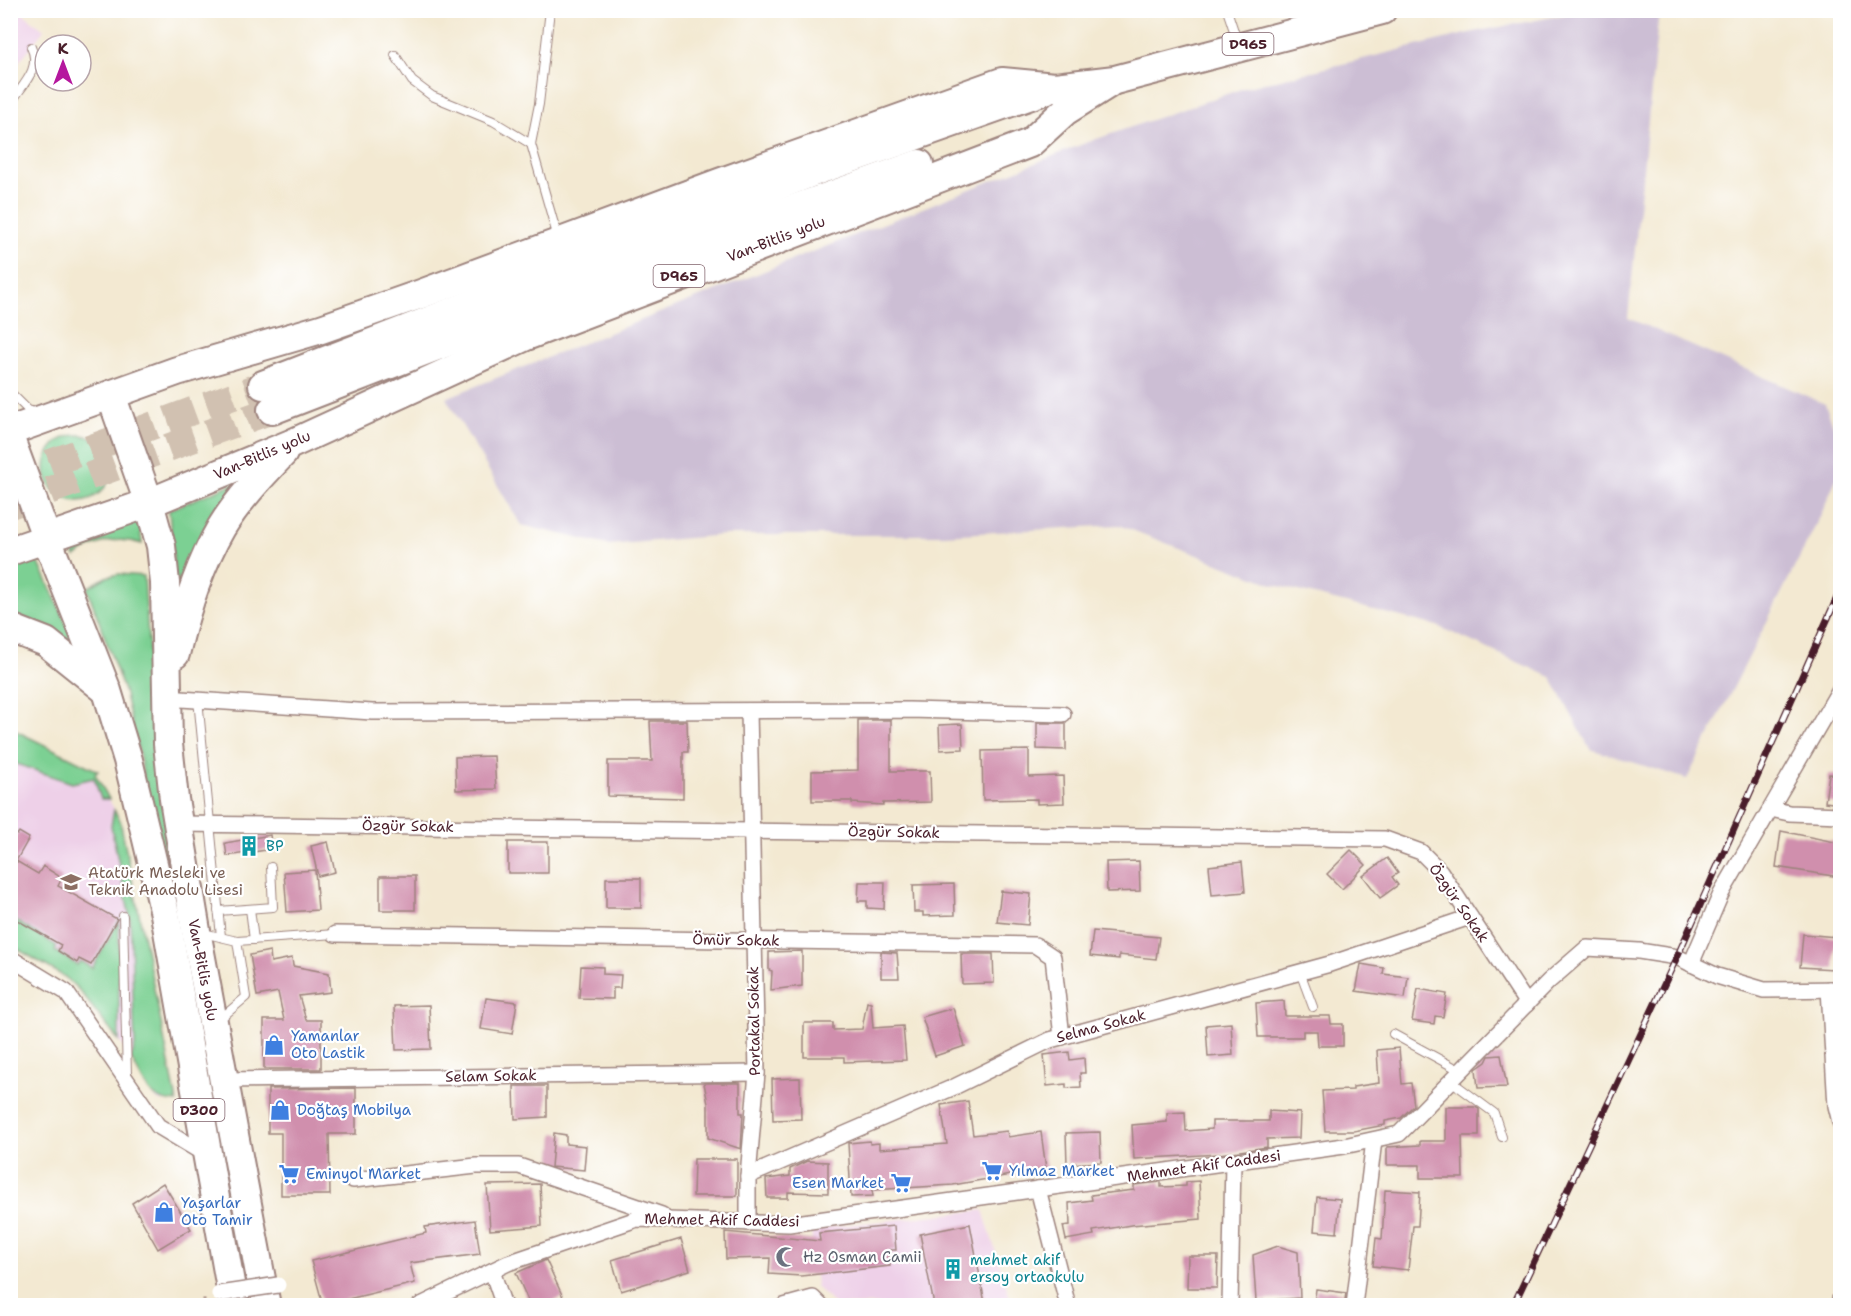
<svg xmlns="http://www.w3.org/2000/svg" width="1851" height="1316" font-family="'Shantell Sans',sans-serif">
	<rect width="100%" height="100%" fill="#fff"/>
	<filter id="ink" filterUnits="userSpaceOnUse"><feTurbulence type="fractalNoise" baseFrequency=".0167" numOctaves="2"/><feDisplacementMap in="SourceGraphic" scale="12" xChannelSelector="R" yChannelSelector="G"/><feConvolveMatrix kernelMatrix="1 2 1 2 8 2 1 2 1" color-interpolation-filters="sRGB"/></filter>
	<filter id="wash" filterUnits="userSpaceOnUse"><feTurbulence type="fractalNoise" baseFrequency=".008" numOctaves="4" result="noise"/><feDisplacementMap in="SourceGraphic" scale="24" xChannelSelector="R" yChannelSelector="G"/><feGaussianBlur stdDeviation="1.35" result="paint"/><feColorMatrix in="noise" values="0 0 0 0 0 0 0 0 0 0 0 0 0 0 0 0 0 1.4 0 .05"/><feComposite in="paint" operator="in"/></filter>
	<g filter="url(#wash)">
		<rect width="100%" height="100%" fill="#f3e9d2"/>
		<!-- built -->
		<g fill="#eed0e8">
			<polygon points="11,11 20,11 44,30 11,72"/>
			<polygon points="11,759 95,774 120,820 177,1102 159,1101 152,1095 126,1050 78,989 65,977 11,945"/>
			<polygon points="983,1210 1012,1305 835,1305 816,1287 811,1229"/>
		</g>
		<!-- industrial -->
		<polygon fill="#ccbed4" points="1584,11 1659,11 1628,318 1825,404 1840,443 1840,469 1820,517 1687,779 1590,749 1551,677 1437,626 1275,585 1119,525 944,535 724,535 608,545 521,525 446,398 1088,142 1244,88 1469,33"/>
		<!-- green -->
		<g fill="#7cd093" stroke="#63785f" stroke-width="1.5">
			<circle cx="78" cy="468" r="33"/>
			<polygon points="244,479 177,610 169,510"/>
			<path d="M139,519L142,544C118,536 95,542 75,557L70,542Z"/>
			<polygon points="37,559 77,646 54,631 11,614 11,566"/>
			<polygon points="119,574 144,576 155,741 255,1305 244,1305 139,753 124,691 87,588 106,577"/>
			<polygon points="10,728 98,771 95,774 109,799 101,799 94,778 72,783 11,762"/>
			<path d="M114,810L120,820L177,1102C146,1101 146,1084 131,1059L135,1046L130,918L111,826Z"/>
			<polygon points="11,918 57,946 55,951 77,965 80,961 92,968 119,921 119,1041 78,989 65,977 11,945"/>
		</g>
		<g id="blocks">
			<!-- building -->
			<g fill="#d08fad">
				<polygon points="858,720 891,720 891,771 930,771 931,802 883,803 883,805 852,803 852,801 812,801 812,771 858,770"/>
				<polygon points="650,721 687,721 688,752 683,752 683,798 608,796 608,761 652,761"/>
				<polygon points="1037,723 1066,723 1066,750 1037,749"/>
				<polygon points="962,724 963,749 940,750 939,725"/>
				<polygon points="1029,750 1029,777 1063,776 1064,803 1037,804 1037,799 983,800 982,751"/>
				<polygon points="494,756 496,789 456,790 455,757"/>
				<polygon points="1829,774 1840,775 1840,804 1825,802"/>
				<polygon points="10,831 17,835 19,832 29,838 16,861 38,874 43,866 62,878 58,886 117,919 91,965 79,959 77,963 58,951 61,945 10,916"/>
				<polygon points="1781,831 1840,843 1840,877 1776,867"/>
				<polygon points="270,835 272,849 227,856 225,843"/>
				<polygon points="328,842 335,872 318,876 311,846"/>
				<rect x="508" y="842" width="40" height="31"/>
				<polygon points="1351,850 1366,865 1342,889 1327,874"/>
				<polygon points="1387,858 1398,873 1392,877 1398,885 1380,898 1363,876"/>
				<polygon points="1139,861 1140,891 1107,892 1106,862"/>
				<polygon points="1242,862 1245,892 1212,895 1209,866"/>
				<polygon points="315,870 318,910 287,912 284,872"/>
				<rect x="380" y="876" width="35" height="34"/>
				<rect x="606" y="878" width="35" height="30"/>
				<polygon points="859,882 885,882 884,909 867,908 867,901 858,901"/>
				<polygon points="954,884 955,915 923,916 923,912 914,912 913,885"/>
				<polygon points="1001,891 1031,894 1028,925 997,922"/>
				<polygon points="1093,931 1159,937 1156,959 1119,955 1119,959 1090,956"/>
				<polygon points="1803,934 1836,937 1834,969 1800,967"/>
				<polygon points="270,951 271,962 292,958 293,966 329,973 331,992 299,996 306,1020 321,1020 321,1069 264,1069 264,1020 284,1020 278,992 257,996 250,955"/>
				<polygon points="802,951 802,986 771,990 772,971 769,970 769,952"/>
				<polygon points="881,952 897,953 899,978 881,978"/>
				<polygon points="961,954 993,954 994,983 962,984"/>
				<polygon points="1361,964 1384,968 1383,974 1408,977 1405,998 1356,991"/>
				<polygon points="581,966 603,967 603,974 621,975 620,988 613,988 613,999 579,998"/>
				<polygon points="1418,989 1447,994 1443,1017 1435,1016 1434,1024 1412,1021"/>
				<polygon points="486,998 517,1002 512,1034 481,1029"/>
				<polygon points="1284,1001 1285,1016 1330,1016 1331,1024 1343,1024 1343,1046 1318,1046 1317,1031 1303,1031 1303,1037 1258,1037 1256,1003"/>
				<polygon points="867,1002 871,1003 873,1028 903,1026 906,1060 844,1062 844,1057 804,1057 804,1023 833,1023 833,1030 862,1029"/>
				<polygon points="429,1005 431,1049 396,1050 394,1006"/>
				<polygon points="953,1008 965,1046 935,1056 922,1017"/>
				<polygon points="1231,1023 1233,1055 1208,1057 1206,1025"/>
				<polygon points="1399,1048 1402,1084 1411,1083 1414,1105 1401,1118 1385,1121 1385,1125 1354,1131 1325,1131 1322,1091 1353,1090 1353,1087 1379,1083 1377,1050"/>
				<polygon points="1069,1052 1070,1060 1084,1058 1085,1073 1080,1073 1081,1087 1066,1088 1066,1084 1047,1086 1044,1055"/>
				<polygon points="1501,1055 1507,1087 1478,1088 1476,1069 1486,1062 1489,1056"/>
				<polygon points="800,1078 801,1119 773,1120 772,1079"/>
				<polygon points="704,1083 740,1083 740,1113 743,1113 741,1149 708,1138 708,1104"/>
				<polygon points="514,1086 547,1086 547,1117 515,1119"/>
				<polygon points="356,1088 356,1134 329,1134 330,1195 281,1195 281,1133 268,1133 268,1089"/>
				<polygon points="968,1101 973,1135 1007,1131 1008,1137 1041,1132 1046,1169 953,1185 872,1190 873,1196 851,1197 848,1143 870,1141 870,1144 879,1143 879,1149 947,1144 941,1105"/>
				<polygon points="1446,1107 1475,1107 1479,1109 1479,1136 1462,1136 1463,1178 1420,1178 1420,1165 1387,1165 1387,1147 1420,1145 1420,1141 1446,1141"/>
				<polygon points="1269,1111 1300,1113 1299,1138 1267,1139 1267,1147 1219,1154 1134,1159 1132,1125 1167,1122 1167,1113 1185,1112 1186,1131 1212,1129 1212,1121 1269,1121"/>
				<polygon points="1100,1132 1101,1162 1067,1164 1066,1133"/>
				<polygon points="554,1133 566,1135 566,1144 586,1146 584,1170 551,1167"/>
				<polygon points="694,1159 737,1159 737,1196 693,1196"/>
				<polygon points="807,1161 828,1162 828,1193 788,1192 788,1198 767,1198 766,1179 790,1176 790,1169"/>
				<polygon points="1199,1181 1201,1219 1131,1225 1093,1231 1094,1235 1066,1240 1063,1226 1070,1225 1069,1203 1092,1200 1091,1195 1134,1190 1134,1185 1161,1182 1161,1187 1186,1186 1186,1182"/>
				<polygon points="163,1183 191,1229 158,1249 132,1203"/>
				<polygon points="540,1184 542,1226 490,1230 487,1185"/>
				<polygon points="1385,1190 1420,1192 1418,1226 1413,1226 1408,1270 1373,1266 1376,1238 1382,1239"/>
				<polygon points="1317,1197 1340,1199 1337,1233 1314,1231"/>
				<polygon points="475,1220 480,1254 410,1263 415,1283 323,1305 311,1261 426,1233 425,1227"/>
				<polygon points="970,1224 985,1303 934,1305 920,1234"/>
				<polygon points="894,1226 896,1250 889,1250 890,1266 801,1276 769,1274 770,1258 726,1259 725,1232 820,1241 819,1233"/>
				<polygon points="681,1239 690,1270 621,1291 612,1260"/>
				<polygon points="1278,1246 1298,1252 1300,1298 1256,1301 1253,1255"/>
				<polygon points="1188,1256 1218,1256 1217,1288 1187,1288"/>
				<polygon points="546,1260 563,1297 544,1305 530,1305 516,1273"/>
				<polygon points="1316,1289 1346,1293 1344,1305 1314,1305"/>
			</g>
		</g>
	</g>
	<g filter="url(#ink)">
		<use href="#blocks" fill-opacity="0" stroke="#9e847e" stroke-width="1.5"/>
		<g fill="none" stroke-linecap="round" stroke-linejoin="round">
			<!-- highway-tunnel -->
			<g stroke="#d1c1b1" stroke-width="28" stroke-dasharray="28 14" stroke-linecap="butt">
				<polyline points="10,478 263,385"/>
				<polyline points="10,505 272,410"/>
			</g>
			<!-- lane casing -->
			<g stroke="#9e847e" stroke-width="10">
				<g id="lane">
					<polyline points="550,10 539,104 531,144 558,238"/>
					<polyline points="1227,10 1238,43"/>
					<polyline points="395,55 412,81 432,96 493,121 531,144"/>
					<path d="M10,104C22,85 42,69 31,47"/>
					<polyline points="10,392 28,410 37,413"/>
					<polyline points="198,699 221,937"/>
					<polyline points="250,909 254,940"/>
					<polyline points="218,911 273,907 271,867"/>
					<polyline points="123,916 127,1076"/>
					<polyline points="203,933 237,941 246,997 220,1019"/>
					<polyline points="237,941 335,934"/>
					<polyline points="1300,972 1313,1007"/>
					<polyline points="1393,1034 1461,1071"/>
					<polyline points="1451,1081 1494,1113 1502,1137"/>
				</g>
			</g>
			<!-- street casing -->
			<g stroke="#9e847e" stroke-width="18">
				<g id="street">
					<polyline points="166,698 372,712 909,710 1063,714"/>
					<polyline points="1771,809 1789,813 1840,815"/>
					<polyline points="178,824 1385,839 1421,852 1440,871 1527,1004"/>
					<polyline points="335,934 1035,945 1053,957 1062,1037"/>
					<polyline points="10,958 66,992 158,1126 208,1156"/>
					<polyline points="1691,964 1721,894 1840,689"/>
					<polyline points="1829,989 1836,1106 1840,1122"/>
					<polyline points="225,1080 757,1073"/>
					<polyline points="748,1176 954,1087 1050,1040 1330,964 1470,917"/>
					<polyline points="353,1180 476,1166 519,1166 662,1215"/>
					<polyline points="1038,1189 1068,1306"/>
					<polyline points="748,1223 748,1176 757,1073 749,711"/>
					<polyline points="492,1271 504,1306"/>
					<polyline points="419,1306 508,1263 637,1219 789,1224 1344,1146 1399,1134 1549,981 1587,948 1639,951 1677,957 1717,976 1764,990 1840,989"/>
					<polyline points="784,1306 813,1298 821,1306"/>
					<polyline points="1230,1306 1233,1162"/>
					<polyline points="1354,1306 1374,1140"/>
					<polyline points="1838,1306 1840,1299"/>
				</g>
			</g>
			<!-- highway casing -->
			<g stroke="#9e847e" stroke-width="32">
				<g id="highway">
					<polyline points="263,385 821,169 1045,90"/>
					<polyline points="111,395 149,503 161,546 165,583 168,744 174,799 196,931 266,1306"/>
					<polyline points="272,410 752,224 919,164"/>
					<polyline points="10,431 177,371 321,329 421,294 719,183 1002,82 1055,87 1115,80 1382,10"/>
					<polyline points="10,439 47,539 107,691 128,760 165,914 234,1306"/>
					<polyline points="10,551 149,503 291,444 526,336 1030,143 1065,111 1108,84"/>
					<polyline points="10,628 46,642 106,690"/>
					<path d="M175,654C185,611 199,566 221,528C238,500 261,476 283,453"/>
				</g>
			</g>
			<!-- path -->
			<polyline stroke="#9e847e" stroke-width="3" stroke-dasharray="1.5 4.5" stroke-linecap="butt" points="204,1306 204,1297"/>
			<!-- lane -->
			<use href="#lane" stroke="#fff" stroke-width="8"/>
			<!-- street -->
			<use href="#street" stroke="#fff" stroke-width="15"/>
			<!-- highway -->
			<use href="#highway" stroke="#fff" stroke-width="28"/>
			<!-- rail casing -->
			<g stroke="#4a1f2b" stroke-width="7">
				<polyline id="rail" points="1513,1306 1677,957 1840,591"/>
			</g>
			<!-- rail -->
			<use href="#rail" stroke="#fff" stroke-width="4.5" stroke-dasharray="14" stroke-linecap="butt"/>
			<!-- street-bridge casing -->
			<g stroke="#9e847e" stroke-width="18" stroke-linecap="butt">
				<polyline id="street-bridge" points="219,1294 278,1285"/>
			</g>
			<!-- street-bridge -->
			<use href="#street-bridge" stroke="#fff" stroke-width="15"/>
		</g>
	</g>
	<!-- icons -->
	<defs>
		<g id="building-bare" transform="scale(1.62)"><path d="M-4-6H4V6H1V3H-1V6H-4ZM-2.5-4.3h1.7v1.8h-1.7ZM.8-4.3h1.7v1.8H.8ZM-2.5-1h1.7V.8h-1.7ZM.8-1h1.7V.8H.8Z" fill="#0f9aa8" stroke="#fff" stroke-width="2.5" paint-order="stroke"/></g>
		<g id="school-bare" transform="scale(1.62)"><path d="M0-5L7-2L0 1L-7-2ZM-4 1L0 2.5L4 1V4Q0 6-4 4Z" fill="#8d6e63" stroke="#fff" stroke-width="2.5" paint-order="stroke"/></g>
		<g id="shop-bare" transform="scale(1.62)"><path d="M-5-2.5h2.3a2.7 3.5 0 0 1 5.4 0H5L5.5 6h-11ZM-1.5-2.5h3a1.5 2.3 0 0 0-3 0Z" fill="#3f7fe0" stroke="#fff" stroke-width="2.5" paint-order="stroke"/></g>
		<g id="supermarket-bare" transform="scale(1.62)"><path d="M-6-5.5h2.5l.6 2H6L4.5 2H-2.5L-4.4-4H-6ZM-1.5 3.2a1.3 1.3 0 1 0 .1 0ZM3 3.2a1.3 1.3 0 1 0 .1 0Z" fill="#3f7fe0" stroke="#fff" stroke-width="2.5" paint-order="stroke"/></g>
		<g id="mosque-bare" transform="scale(1.62)"><path d="M3.5-4.9A6 6 0 1 0 3.5 4.9A5 5 0 1 1 3.5-4.9Z" fill="#6b7280" stroke="#fff" stroke-width="2.5" paint-order="stroke"/></g>
	</defs>
	<g fill-rule="evenodd">
		<use href="#building-bare" x="249" y="846"/>
		<use href="#school-bare" x="71" y="882"/>
		<use href="#shop-bare" x="274" y="1045"/>
		<use href="#shop-bare" x="280" y="1110"/>
		<use href="#supermarket-bare" x="992" y="1171"/>
		<use href="#supermarket-bare" x="289" y="1174"/>
		<use href="#supermarket-bare" x="901" y="1183"/>
		<use href="#shop-bare" x="164" y="1212"/>
		<use href="#mosque-bare" x="786" y="1257"/>
		<use href="#building-bare" x="953" y="1269"/>
	</g>
	<g text-anchor="middle" stroke-width="4.5" stroke-linejoin="round" paint-order="stroke">
		<!-- shield labels -->
		<g fill="#fff" stroke="#80626b" stroke-width="1.5">
			<rect x="1222.5" y="33" width="51" height="22" rx="4.5"/>
			<rect x="653.5" y="265" width="51" height="22" rx="4.5"/>
			<rect x="173.5" y="1099" width="51" height="22" rx="4.5"/>
		</g>
		<g font-size="14" font-weight="bold" fill="#4a1f2b">
			<text x="1248" y="49">D965</text>
			<text x="679" y="281">D965</text>
			<text x="199" y="1115">D300</text>
		</g>
		<!-- street labels -->
		<g font-size="15" fill="#4a1f2b" stroke="#fff">
			<text transform="translate(776 239) rotate(-21)" y="5">Van-Bitlis yolu</text>
			<text transform="translate(262 455) rotate(-23)" y="5">Van-Bitlis yolu</text>
			<text transform="translate(408 826) rotate(1)" y="5">Özgür Sokak</text>
			<text transform="translate(894 832) rotate(1)" y="5">Özgür Sokak</text>
			<text transform="translate(1459 903) rotate(55)" y="5">Özgür Sokak</text>
			<text transform="translate(736 940) rotate(1)" y="5">Ömür Sokak</text>
			<text transform="translate(203 970) rotate(79)" y="5">Van-Bitlis yolu</text>
			<text transform="translate(754 1021) rotate(-91)" y="5">Portakal Sokak</text>
			<text transform="translate(1101 1026) rotate(-15)" y="5">Selma Sokak</text>
			<text transform="translate(491 1076) rotate(-1)" y="5">Selam Sokak</text>
			<text transform="translate(1204 1166) rotate(-8)" y="5">Mehmet Akif Caddesi</text>
			<text transform="translate(722 1220) rotate(1)" y="5">Mehmet Akif Caddesi</text>
		</g>
		<!-- culture labels -->
		<g font-size="15" fill="#0d838f" stroke="#fff" text-anchor="start">
			<text x="266" y="851">BP</text>
			<text x="970" y="1265">mehmet akif<tspan x="970" dy="17">ersoy ortaokulu</tspan></text>
		</g>
		<!-- education labels -->
		<g font-size="15" fill="#785e54" stroke="#fff" text-anchor="start">
			<text x="88" y="878">Atatürk Mesleki ve<tspan x="88" dy="17">Teknik Anadolu Lisesi</tspan></text>
		</g>
		<!-- shop labels -->
		<g font-size="15" fill="#366cbe" stroke="#fff" text-anchor="start">
			<text x="291" y="1041">Yamanlar<tspan x="291" dy="17">Oto Lastik</tspan></text>
			<text x="297" y="1115">Doğtaş Mobilya</text>
			<text x="1009" y="1176">Yılmaz Market</text>
			<text x="306" y="1179">Eminyol Market</text>
			<text x="884" y="1188" text-anchor="end">Esen Market</text>
			<text x="181" y="1208">Yaşarlar<tspan x="181" dy="17">Oto Tamir</tspan></text>
		</g>
		<!-- worship labels -->
		<g font-size="15" fill="#5b616d" stroke="#fff" text-anchor="start">
			<text x="803" y="1262">Hz Osman Camii</text>
		</g>
	</g>
	<!-- margin -->
	<rect width="1851" height="1316" fill="none" stroke="#fff" stroke-width="36"/>
	<!-- north arrow -->
	<g transform="translate(63 63)"><circle r="28" fill="#ffffff" stroke="#b7a5aa" stroke-width="1.5"/>
	<path d="M0-4.5L10 22L0 15L-10 22Z" fill="#b5179e"/>
	<text y="-9" font-size="16" font-weight="bold" text-anchor="middle" fill="#4a1f2b">K</text>
	</g>
</svg>
